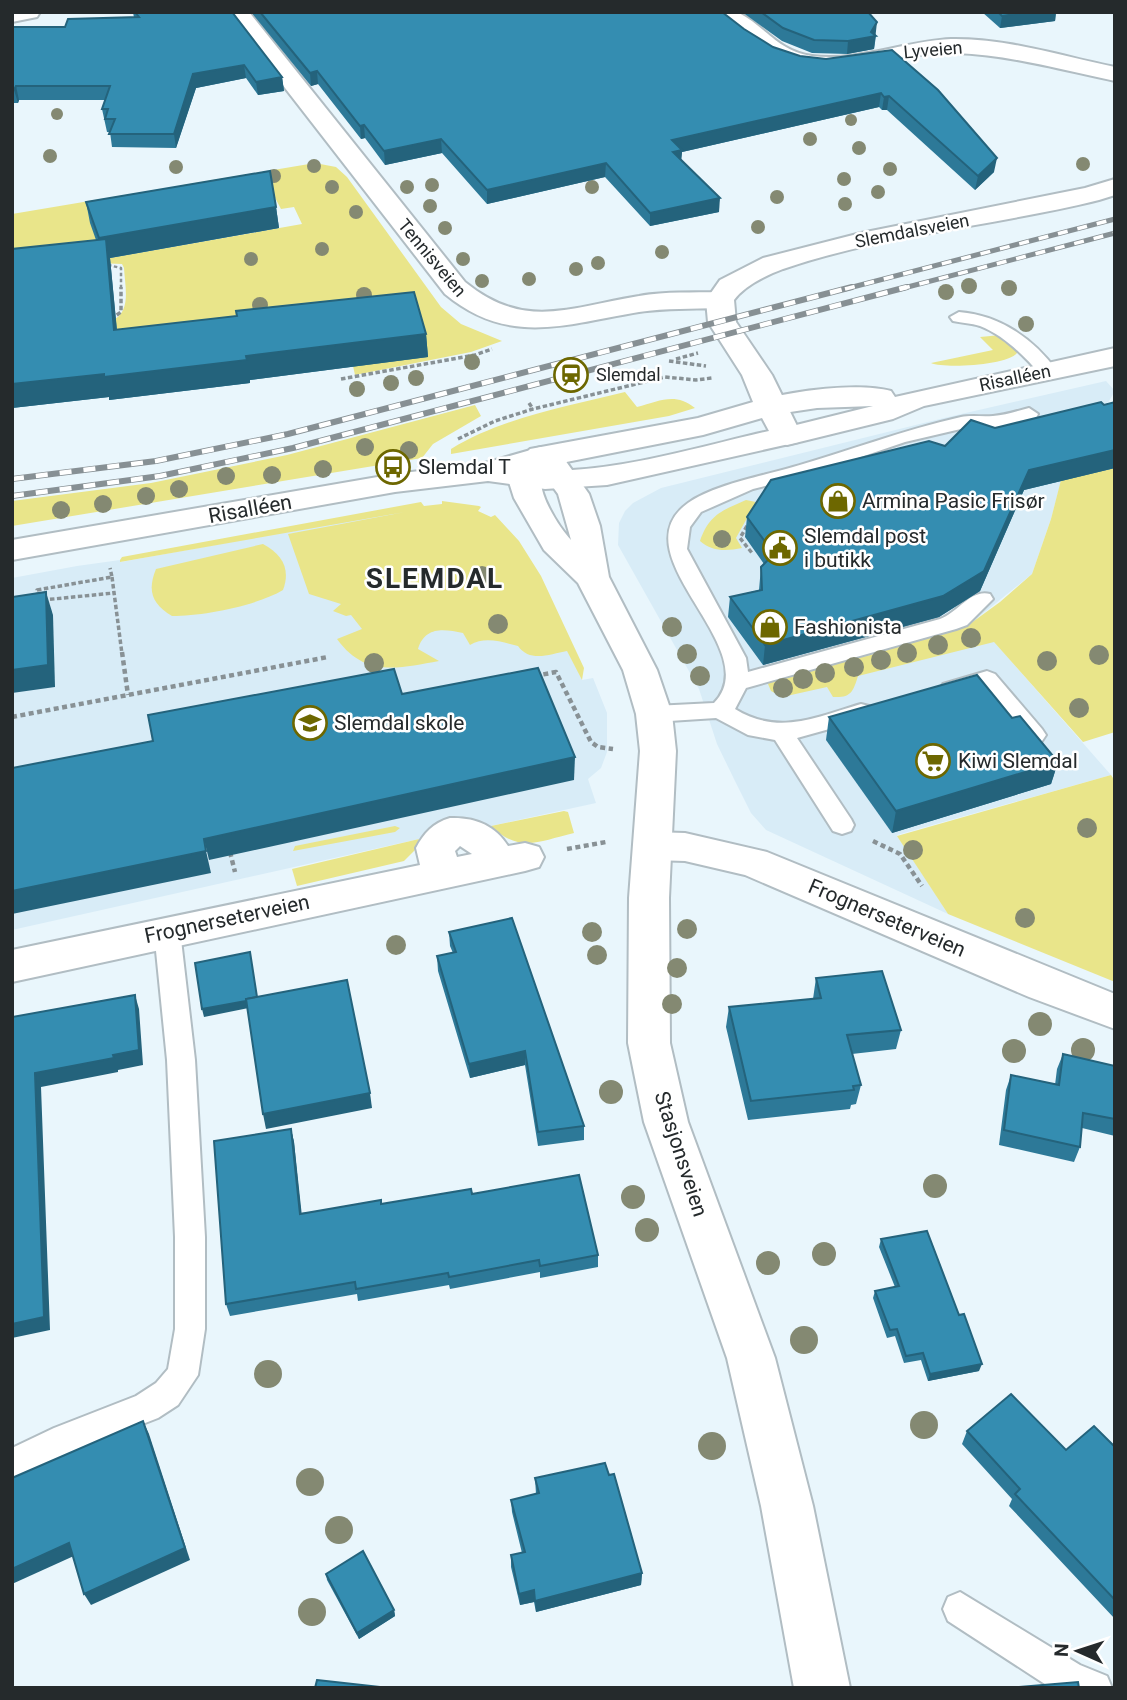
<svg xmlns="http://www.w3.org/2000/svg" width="1127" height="1700" font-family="Roboto,sans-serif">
	<rect width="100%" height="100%" fill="#e9f6fc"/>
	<!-- built -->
	<g fill="#d8ecf7">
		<polygon points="1106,381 1115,391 1061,481 1051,519 1032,574 975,620 1111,775 897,835 948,914 766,830 751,813 734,779 717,744 699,689 618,545 619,523 625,511 633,503 661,488 944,418"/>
		<polygon points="425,510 525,559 582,680 593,678 607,713 607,752 601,768 588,779 596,803 491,826 471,818 442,821 429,828 419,839 12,930 12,578 77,566 120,560 121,562 390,513"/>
	</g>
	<!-- green -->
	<g fill="#e9e58a">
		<path d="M315,163L336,167L347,177L441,307L461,324L502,341L471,352L355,375L353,366L105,355L111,321C132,313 125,287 124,268L122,264L97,263L12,268V214L137,193L156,191L104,259L302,224L294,207L281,209L272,192L188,206L183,185Z"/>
		<path d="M1001,335L1016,348L1017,353C1008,365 945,369 931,363L993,350L980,337Z"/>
		<path d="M625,392L637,407C660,401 675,392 695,408L669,416L451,454V449C503,417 566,407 625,392Z"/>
		<polygon points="475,405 481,416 433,444 422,458 12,526 12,501 151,483 287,455"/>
		<path d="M1115,468V732L1083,742L994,642L858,676C853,692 851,698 833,697L827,687L782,697L771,691L768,684L771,679L870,655L967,626L1000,602L1032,574L1051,519L1061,480Z"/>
		<path d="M746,500L756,502L736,538L742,548C727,551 712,552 700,541C709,515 721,511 746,500Z"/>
		<path d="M442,501L479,506L481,507L478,511L491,517L495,515L519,541L541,576L584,668L582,680L567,651C550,654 530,663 518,646C502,642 485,636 470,645L463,633C444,629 425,626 418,649L439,661C399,668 365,678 337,639L362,629L351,615L346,616L333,611L341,604L309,594L288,534L405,512L120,562V560L122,557L421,502L424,506L442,504Z"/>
		<path d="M263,544C282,554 291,569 283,590C256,606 203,616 172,616C152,604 147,591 156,569Z"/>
		<polygon points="1111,775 1115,781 1115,982 948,914 897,836"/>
		<path d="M564,811L568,812L574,833C539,841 520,854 491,826Z"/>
		<polygon points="395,826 400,828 395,832 293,851 295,846"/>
		<polygon points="419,839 415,850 404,861 297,886 292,869"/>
	</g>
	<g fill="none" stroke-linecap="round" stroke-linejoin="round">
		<!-- service casing -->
		<g stroke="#b1bdc3" stroke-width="4">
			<g id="service">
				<path d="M959,312C999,315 1033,338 1057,371L1048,377L1041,375C1024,356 1005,336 980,326C971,323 962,323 953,321L950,317Z"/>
				<path d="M1029,408L1038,414L1036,418L994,428H965L905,442L808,475L753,489L701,512L690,527L687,549L746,658L748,672L940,619C958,613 970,589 990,594L993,599L967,625L956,629L746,688L735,709C779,736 816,717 861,704L869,706L872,712L869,718L797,738L851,819L854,825L851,831L842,834L833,831L775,740L748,735L716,718L654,722L646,720L643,714L646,708L654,706L714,703C768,648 616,555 688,503C713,485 762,476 793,467C849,451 903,430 961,417C971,415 982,417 993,416C1005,415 1017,411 1029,408Z"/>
				<polygon points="987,671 995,674 1042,729 1046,735 1042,741 1034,743 1026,741 982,688 951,697 943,694 940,689 943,684"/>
				<polygon points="167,921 176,924 180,931 195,1060 205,1237 205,1329 198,1375 178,1405 158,1418 76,1450 12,1481 12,1448 54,1428 136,1396 156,1383 168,1369 175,1329 175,1237 167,1060 154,931 158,924"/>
				<polygon points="960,1592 1080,1665 1107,1676 1112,1688 1051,1688 948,1621 943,1609 948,1597"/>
			</g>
		</g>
		<!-- minor casing -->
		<g stroke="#b1bdc3" stroke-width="4">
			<g id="minor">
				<polygon points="12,12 40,12 37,17 12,22"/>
				<path d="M226,12H249L465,282C525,331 570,307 639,296C666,291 693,293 720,292L730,294L734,300L730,306L720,308C693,309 666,308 639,312C566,324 509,347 445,294Z"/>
				<path d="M712,12C720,12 732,10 739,13C765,26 777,51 812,56C859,62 904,41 951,39C1006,38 1061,56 1115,67V81C1062,70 1010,55 956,53C875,50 823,100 745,40C734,32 720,23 712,12Z"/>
				<path d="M1115,348V366L924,406L893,419L787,445L776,442L772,436L776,430L873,406L817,408L770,415L760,412L755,406L760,400C794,391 858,382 891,391L895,397Z"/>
				<path d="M450,818C474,817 495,825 508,846L525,843L539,847L544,857L539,867L525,871L12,982V950L420,865L416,848C424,833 433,823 450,818ZM460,846L472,854L457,857L455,851Z"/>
				<polygon points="653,832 685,833 767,852 1115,994 1115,1029 1029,997 745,875 685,861 653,860 639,856 634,846 639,836"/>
			</g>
		</g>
		<!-- tertiary casing -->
		<g stroke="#b1bdc3" stroke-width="4">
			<path id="tertiary" d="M541,447L552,449L565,460L589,494L600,526L609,577L657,670L672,714L676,751L669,898L670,1043L688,1122L775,1358L813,1506L850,1688H794L761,1506L727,1358L644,1122L628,1043L629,898L640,751L636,714L623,670L578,583L544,550L514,498L508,479L513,468L530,449ZM542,472L558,494L571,540C559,527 535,491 542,472Z"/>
		</g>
		<!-- secondary casing -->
		<g stroke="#b1bdc3" stroke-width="4">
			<path id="secondary" d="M1115,179V195L1099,200C995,226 885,234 783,269C767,275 744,286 734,300L736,322L772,375L802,436L798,442L607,485L545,489L488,481L395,492L12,560V540L395,474L485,463L541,447L698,418L753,402L742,375L708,322L706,300L720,280L763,258L861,233L1085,188ZM762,418L769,431C701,446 599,478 531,469L703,435Z"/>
		</g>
		<!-- path-far2 -->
		<polyline stroke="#889195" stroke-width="2.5" stroke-dasharray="3.5 2.5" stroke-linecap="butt" points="108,265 121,268 121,289"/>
		<!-- path-far1 -->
		<g stroke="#889195" stroke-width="3.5" stroke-dasharray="4.5 2.5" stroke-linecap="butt">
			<polyline points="111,319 121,312 121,287"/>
			<polyline points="676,359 698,353"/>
			<polyline points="669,361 706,366"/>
			<polyline points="341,379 475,355 492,349"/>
			<polyline points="529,403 533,409"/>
			<polyline points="458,439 495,421 533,409 665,377 696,380 712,378"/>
			<polyline points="747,526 740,538 752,553"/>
			<polyline points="112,577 122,654"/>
			<polyline points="38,597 37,590 112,577 110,568"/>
			<polyline points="43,600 114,593"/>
		</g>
		<!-- path -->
		<g stroke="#889195" stroke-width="4.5" stroke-dasharray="5 3.5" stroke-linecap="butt">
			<polyline points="122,652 128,695"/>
			<polyline points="535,676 556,672 591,742 598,747 613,749"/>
			<polyline points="12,717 328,657"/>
			<polyline points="873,841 900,854 922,886"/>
			<polyline points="567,849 606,842"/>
			<polyline points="230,852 235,872"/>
		</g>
		<!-- service -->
		<use href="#service" fill="#fff" fill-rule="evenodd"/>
		<!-- minor -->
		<use href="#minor" fill="#fff" fill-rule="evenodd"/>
		<!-- tertiary -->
		<use href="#tertiary" fill="#fff" fill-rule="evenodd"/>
		<!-- secondary -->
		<use href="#secondary" fill="#fff" fill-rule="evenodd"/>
		<!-- rail-far1 casing -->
		<g stroke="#879094" stroke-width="5">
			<g id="rail-far1">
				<polyline points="845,289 1115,219"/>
				<polyline points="900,289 1115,233"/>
			</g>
		</g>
		<!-- rail casing -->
		<g stroke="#879094" stroke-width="6">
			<g id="rail">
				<polyline points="12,479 156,461 288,434 852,287"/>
				<polyline points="12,496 160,476 293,448 907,287"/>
			</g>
		</g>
		<!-- rail-far1 -->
		<use href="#rail-far1" stroke="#fff" stroke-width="3.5" stroke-dasharray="10" stroke-linecap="butt"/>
		<!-- rail -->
		<use href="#rail" stroke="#fff" stroke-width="4.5" stroke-dasharray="12" stroke-linecap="butt"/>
	</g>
	<!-- trees -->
	<g fill="#848972">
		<circle cx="57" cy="114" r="6"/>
		<circle cx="851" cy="120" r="6"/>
		<circle cx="810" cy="139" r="7"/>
		<circle cx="859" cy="148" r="7"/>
		<circle cx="50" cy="156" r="7"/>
		<circle cx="1083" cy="164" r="7"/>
		<circle cx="314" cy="166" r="7"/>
		<circle cx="176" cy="167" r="7"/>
		<circle cx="890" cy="169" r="7"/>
		<circle cx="274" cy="176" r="7"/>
		<circle cx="844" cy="179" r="7"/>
		<circle cx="432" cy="185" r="7"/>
		<circle cx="332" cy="187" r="7"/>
		<circle cx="407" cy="187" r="7"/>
		<circle cx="592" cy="187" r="7"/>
		<circle cx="878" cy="192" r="7"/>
		<circle cx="777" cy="197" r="7"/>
		<circle cx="845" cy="204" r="7"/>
		<circle cx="430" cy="206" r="7"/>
		<circle cx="356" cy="212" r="7"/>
		<circle cx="758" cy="227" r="7"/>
		<circle cx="445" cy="228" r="7"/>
		<circle cx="322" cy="249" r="7"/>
		<circle cx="662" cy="252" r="7"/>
		<circle cx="251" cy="259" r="7"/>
		<circle cx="463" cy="259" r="7"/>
		<circle cx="598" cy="263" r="7"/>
		<circle cx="576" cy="269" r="7"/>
		<circle cx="529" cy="279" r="7"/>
		<circle cx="482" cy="281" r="7"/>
		<circle cx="969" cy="286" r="8"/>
		<circle cx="1009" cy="288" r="8"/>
		<circle cx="946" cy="292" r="8"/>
		<circle cx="364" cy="295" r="8"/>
		<circle cx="260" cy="305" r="8"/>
		<circle cx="1026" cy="324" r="8"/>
		<circle cx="472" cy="362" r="8"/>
		<circle cx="416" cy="378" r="8"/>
		<circle cx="391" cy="383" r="8"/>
		<circle cx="357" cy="389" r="8"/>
		<circle cx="365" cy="447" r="9"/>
		<circle cx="409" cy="450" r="9"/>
		<circle cx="323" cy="469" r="9"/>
		<circle cx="272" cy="475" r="9"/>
		<circle cx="226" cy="476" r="9"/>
		<circle cx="179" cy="489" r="9"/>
		<circle cx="146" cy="496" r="9"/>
		<circle cx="103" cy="504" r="9"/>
		<circle cx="61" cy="510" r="9"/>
		<circle cx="722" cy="539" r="9"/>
		<circle cx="482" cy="575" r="9"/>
		<circle cx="498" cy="624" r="10"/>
		<circle cx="672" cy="627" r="10"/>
		<circle cx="971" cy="638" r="10"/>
		<circle cx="938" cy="645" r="10"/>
		<circle cx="907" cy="653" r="10"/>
		<circle cx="687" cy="654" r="10"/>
		<circle cx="1099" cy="655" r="10"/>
		<circle cx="881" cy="660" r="10"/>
		<circle cx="1047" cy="661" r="10"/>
		<circle cx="374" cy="663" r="10"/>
		<circle cx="854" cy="667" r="10"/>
		<circle cx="825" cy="673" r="10"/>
		<circle cx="700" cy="676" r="10"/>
		<circle cx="803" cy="679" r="10"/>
		<circle cx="783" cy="688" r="10"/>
		<circle cx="1079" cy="708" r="10"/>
		<circle cx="1087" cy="828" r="10"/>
		<circle cx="913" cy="850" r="10"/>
		<circle cx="1025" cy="918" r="10"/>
		<circle cx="687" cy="929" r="10"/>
		<circle cx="592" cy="932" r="10"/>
		<circle cx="396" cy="945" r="10"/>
		<circle cx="597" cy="955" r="10"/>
		<circle cx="677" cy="968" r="10"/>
		<circle cx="672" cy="1004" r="10"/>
		<circle cx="1040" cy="1024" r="12"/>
		<circle cx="1083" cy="1050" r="12"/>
		<circle cx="1014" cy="1051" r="12"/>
		<circle cx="611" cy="1092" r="12"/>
		<circle cx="935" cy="1186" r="12"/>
		<circle cx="633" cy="1197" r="12"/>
		<circle cx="647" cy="1230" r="12"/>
		<circle cx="824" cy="1254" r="12"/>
		<circle cx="768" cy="1263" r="12"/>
		<circle cx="804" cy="1340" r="14"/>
		<circle cx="268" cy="1374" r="14"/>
		<circle cx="924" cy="1425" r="14"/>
		<circle cx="712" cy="1446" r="14"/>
		<circle cx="310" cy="1482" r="14"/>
		<circle cx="339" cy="1530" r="14"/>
		<circle cx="312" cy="1612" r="14"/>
	</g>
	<!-- wall -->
	<g fill="#2d7998">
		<polygon points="133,12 232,12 282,77 284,91 258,95 246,78 196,88 176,148 112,147 110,132 107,132 102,109 105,100 19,100 18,103 12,103 12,27 65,27 134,18"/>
		<polygon points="251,12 722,12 744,29 773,47 800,56 826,59 892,50 994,172 975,190 887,110 882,110 879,107 682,152 681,159 719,212 650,226 605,177 487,204 442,153 385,165 365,138 361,139 318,84 311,86"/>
		<polygon points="742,12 868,12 876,36 874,49 847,54 812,53 782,41"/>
		<polygon points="982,12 1056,12 1055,21 1000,28"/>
		<polygon points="86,202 276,207 279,228 110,258 117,330 426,334 428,357 250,380 250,383 109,400 109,397 12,408 12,249 96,240 90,223"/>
		<polygon points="1115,402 1115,468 1024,490 980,591 939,617 763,665 728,617 730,597 759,590 761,567 764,564 745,537 747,517 995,428"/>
		<polygon points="829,717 1012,718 1058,762 1051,784 892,833 826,740"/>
		<polygon points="449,932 584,1126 584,1140 538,1146 525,1065 470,1078 438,971 437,956 453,953 450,946"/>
		<polygon points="816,978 901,1030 896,1049 852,1054 861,1085 856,1104 851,1105 850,1109 748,1120 726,1027 729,1007 813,999"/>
		<polygon points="1063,1054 1115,1066 1115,1136 1082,1128 1080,1147 1074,1162 999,1145 1006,1090 1011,1075 1055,1085 1057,1069"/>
		<polygon points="291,1129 294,1142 301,1213 472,1194 598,1255 598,1267 540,1278 540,1272 450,1289 449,1285 358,1301 357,1294 230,1316 226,1304"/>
		<polygon points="881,1239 979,1371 928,1381 921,1360 904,1363 895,1336 887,1338 873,1298 875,1291 895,1287 879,1247"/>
		<polygon points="967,1431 1066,1450 1115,1447 1115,1619 1009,1506 1012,1499 962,1444"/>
		<polygon points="535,1478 642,1573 641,1585 536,1612 534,1602 520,1605 511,1567 511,1555 522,1553 512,1512 511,1500 536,1494"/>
		<polygon points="326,1574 394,1610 395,1616 359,1639 327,1580"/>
	</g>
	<!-- shaded-wall -->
	<g fill="#24637c">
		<polygon points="1027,12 1056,12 1055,21 1000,28 1002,16"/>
		<polygon points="877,22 874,49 847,54 848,41 871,32"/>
		<polygon points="244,65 246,78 196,88 176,148 174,134 193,74"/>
		<polygon points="317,71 318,84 311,86 310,73"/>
		<polygon points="282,77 284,91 258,95 256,82"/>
		<polygon points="16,86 19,100 18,103 14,90"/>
		<polygon points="881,93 879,107 682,152 681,163 673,165 672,140"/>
		<polygon points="889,96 887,110 882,110 884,97"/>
		<polygon points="364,125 365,138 361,139 360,126"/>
		<polygon points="441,139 442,153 385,165 384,151"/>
		<polygon points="997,158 994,172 975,190 978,176"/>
		<polygon points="606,163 605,177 487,204 487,190"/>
		<polygon points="720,198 719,212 650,226 650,213"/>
		<polygon points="276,207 279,228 110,258 119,353 114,330 103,259 99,238"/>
		<polygon points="426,334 428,357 250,380 250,383 109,400 109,397 12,408 12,384"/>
		<polygon points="1115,450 1115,468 1024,490 980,591 939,617 763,665 765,645 1029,470"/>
		<polygon points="46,592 53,615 55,687 12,693 12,670"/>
		<polygon points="575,757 574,780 209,860 204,839"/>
		<polygon points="1058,762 1051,784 892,833 896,811"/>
		<polygon points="206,851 211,873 12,914 12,891"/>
		<polygon points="135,995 139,1009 143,1065 118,1070 118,1072 41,1087 50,1330 12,1338 12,1324 35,1073 113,1055"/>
		<polygon points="258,998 259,1006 204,1017 202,1009"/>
		<polygon points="525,1051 525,1065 470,1078 469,1064"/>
		<polygon points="370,1093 372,1108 266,1129 263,1114"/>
		<polygon points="291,1129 294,1142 303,1226 300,1214"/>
		<polygon points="982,1364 979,1371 928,1381 930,1374"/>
		<polygon points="143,1421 149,1434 190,1560 91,1605 84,1594"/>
		<polygon points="69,1543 76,1555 12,1584 12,1569"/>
		<polygon points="642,1573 641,1585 536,1612 535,1601"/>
		<polygon points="534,1590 534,1602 520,1605 519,1594"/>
		<polygon points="394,1610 395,1616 359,1639 357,1633"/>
	</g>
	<!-- building -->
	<g fill="#348db1" stroke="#24637c" stroke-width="2">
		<polygon points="135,12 232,12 282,77 256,82 244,65 193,74 174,134 109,134 115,119 105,119 108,109 102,109 110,86 16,86 14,90 12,90 12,27 65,27 68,19 139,17"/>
		<polygon points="260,12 722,12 744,29 773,47 800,56 826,59 892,50 938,90 997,158 978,176 889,96 884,97 881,93 672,140 682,150 673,152 720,198 650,213 606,163 487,190 441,139 384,151 364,125 360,126 317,71 310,73"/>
		<polygon points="761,12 868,12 877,22 871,32 876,36 848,41 814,40 783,28"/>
		<polygon points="998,12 1027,12 1002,16"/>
		<polygon points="270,171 276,207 99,238 86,202"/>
		<polygon points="106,239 114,330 237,316 236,311 414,292 426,334 246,356 247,360 104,377 104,374 12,384 12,249"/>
		<polygon points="1101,402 1104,405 1115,402 1115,450 1029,470 984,571 943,596 765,645 730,597 762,590 761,567 774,554 747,517 771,480 929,441 945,446 971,420 995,428"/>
		<polygon points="46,592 48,665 12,670 12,597"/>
		<polygon points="538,668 575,757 204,839 206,851 12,891 12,768 153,741 148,715 394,669 402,694"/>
		<polygon points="977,675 1012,718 1020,716 1058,762 896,811 829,717"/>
		<polygon points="512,918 584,1126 538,1132 525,1051 469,1064 437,956 456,952 449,932"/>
		<polygon points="250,952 257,997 246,999 246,1001 202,1009 195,963"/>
		<polygon points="882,971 901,1030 847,1035 861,1085 853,1086 854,1090 751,1101 729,1007 821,998 816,978"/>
		<polygon points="347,980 370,1093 263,1114 246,999"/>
		<polygon points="135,995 139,1050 113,1055 114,1058 35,1073 44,1317 12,1324 12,1017"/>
		<polygon points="1063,1054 1115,1066 1115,1119 1083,1113 1080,1147 1004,1130 1011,1075 1059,1085"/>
		<polygon points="291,1129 300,1214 381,1200 381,1204 471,1189 472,1194 579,1175 598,1255 540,1266 539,1260 449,1277 448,1273 356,1289 355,1282 226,1304 214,1141"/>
		<polygon points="927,1231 959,1315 964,1314 982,1364 930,1374 923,1353 906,1356 897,1329 890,1330 875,1291 899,1286 881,1239"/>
		<polygon points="1011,1394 1066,1450 1094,1426 1115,1447 1115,1600 1015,1494 1020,1489 967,1431"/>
		<polygon points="143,1421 185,1548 84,1594 69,1543 12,1569 12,1478"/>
		<polygon points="605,1463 609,1475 614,1474 642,1573 535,1601 534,1590 519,1594 511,1555 525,1552 511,1500 539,1493 535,1478"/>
		<polygon points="363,1551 394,1610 357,1633 326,1574"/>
		<polygon points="317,1680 389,1688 315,1688"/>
		<polygon points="1078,1682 1079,1688 1007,1688"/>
	</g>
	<!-- icons -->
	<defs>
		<g id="station-ring" transform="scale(1.75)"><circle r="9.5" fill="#fff" stroke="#6d6700" stroke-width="1.5"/><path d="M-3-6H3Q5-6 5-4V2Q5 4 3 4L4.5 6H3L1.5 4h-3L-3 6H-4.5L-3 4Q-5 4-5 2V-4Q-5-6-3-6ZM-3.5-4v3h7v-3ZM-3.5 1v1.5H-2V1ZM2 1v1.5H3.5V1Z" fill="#6d6700"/></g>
		<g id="bus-ring" transform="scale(1.75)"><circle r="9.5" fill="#fff" stroke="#6d6700" stroke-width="1.5"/><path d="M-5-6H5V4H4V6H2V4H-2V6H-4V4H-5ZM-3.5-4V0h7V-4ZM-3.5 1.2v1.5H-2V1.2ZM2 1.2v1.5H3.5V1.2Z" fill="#6d6700"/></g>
		<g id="shop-ring" transform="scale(1.75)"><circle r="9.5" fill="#fff" stroke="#6d6700" stroke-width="1.5"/><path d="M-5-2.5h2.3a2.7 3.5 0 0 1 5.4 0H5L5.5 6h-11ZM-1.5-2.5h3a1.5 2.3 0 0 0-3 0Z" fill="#6d6700"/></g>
		<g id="civic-ring" transform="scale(1.75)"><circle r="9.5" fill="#fff" stroke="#6d6700" stroke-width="1.5"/><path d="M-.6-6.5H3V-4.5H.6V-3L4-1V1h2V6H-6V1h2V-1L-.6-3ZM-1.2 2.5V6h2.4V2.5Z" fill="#6d6700"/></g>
		<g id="school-ring" transform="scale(1.75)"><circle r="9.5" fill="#fff" stroke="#6d6700" stroke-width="1.5"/><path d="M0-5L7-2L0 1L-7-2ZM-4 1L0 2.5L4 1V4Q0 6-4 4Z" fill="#6d6700"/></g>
		<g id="supermarket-ring" transform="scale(1.75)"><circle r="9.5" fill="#fff" stroke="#6d6700" stroke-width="1.5"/><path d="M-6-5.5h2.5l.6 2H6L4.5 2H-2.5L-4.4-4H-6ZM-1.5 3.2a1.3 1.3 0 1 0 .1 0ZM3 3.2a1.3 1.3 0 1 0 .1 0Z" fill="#6d6700"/></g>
	</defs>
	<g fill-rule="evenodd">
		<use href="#station-ring" x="571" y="375"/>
		<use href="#bus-ring" x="393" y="467"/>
		<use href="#shop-ring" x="838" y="501"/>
		<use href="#civic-ring" x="780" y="548"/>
		<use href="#shop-ring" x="770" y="627"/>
		<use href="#school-ring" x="310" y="723"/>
		<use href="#supermarket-ring" x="933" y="761"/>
	</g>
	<g text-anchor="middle" stroke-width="5" stroke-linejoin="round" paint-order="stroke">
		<!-- far-street labels -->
		<g font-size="18" fill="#252a2c" stroke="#fff">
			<text transform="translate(933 50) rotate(-5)" y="6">Lyveien</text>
			<text transform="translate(912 231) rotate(-11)" y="6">Slemdalsveien</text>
			<text transform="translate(432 258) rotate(50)" y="6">Tennisveien</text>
			<text transform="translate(1015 378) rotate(-12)" y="6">Risalléen</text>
		</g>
		<!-- far-poi labels -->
		<g font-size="18" fill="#252a2c" stroke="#fff" text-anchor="start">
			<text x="596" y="381">Slemdal</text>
		</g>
		<!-- poi labels -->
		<g font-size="21" fill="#252a2c" stroke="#fff" text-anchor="start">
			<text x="418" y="474">Slemdal T</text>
			<text x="862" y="508">Armina Pasic Frisør</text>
			<text x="804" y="543">Slemdal post<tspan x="804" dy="24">i butikk</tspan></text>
			<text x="794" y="634">Fashionista</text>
			<text x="334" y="730">Slemdal skole</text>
			<text x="958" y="768">Kiwi Slemdal</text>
		</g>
		<!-- street labels -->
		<g font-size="21" fill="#252a2c" stroke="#fff">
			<text transform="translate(250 509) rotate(-10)" y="7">Risalléen</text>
			<text transform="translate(887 918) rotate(23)" y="7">Frognerseterveien</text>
			<text transform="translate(227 919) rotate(-12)" y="7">Frognerseterveien</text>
			<text transform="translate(681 1154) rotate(72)" y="7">Stasjonsveien</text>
		</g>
		<!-- district labels -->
		<g font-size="28" font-weight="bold" letter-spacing="2" fill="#252a2c" stroke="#fff">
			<text x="435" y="588">SLEMDAL</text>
		</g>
	</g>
	<!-- border -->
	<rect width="1127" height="1700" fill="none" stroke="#252a2c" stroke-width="28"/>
	<!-- north arrow -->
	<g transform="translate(1078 1651) rotate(273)" stroke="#ffffff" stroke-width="5" paint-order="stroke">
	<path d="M0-5L12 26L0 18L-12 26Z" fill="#252a2c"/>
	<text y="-10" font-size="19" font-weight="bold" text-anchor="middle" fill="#252a2c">N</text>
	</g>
</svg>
